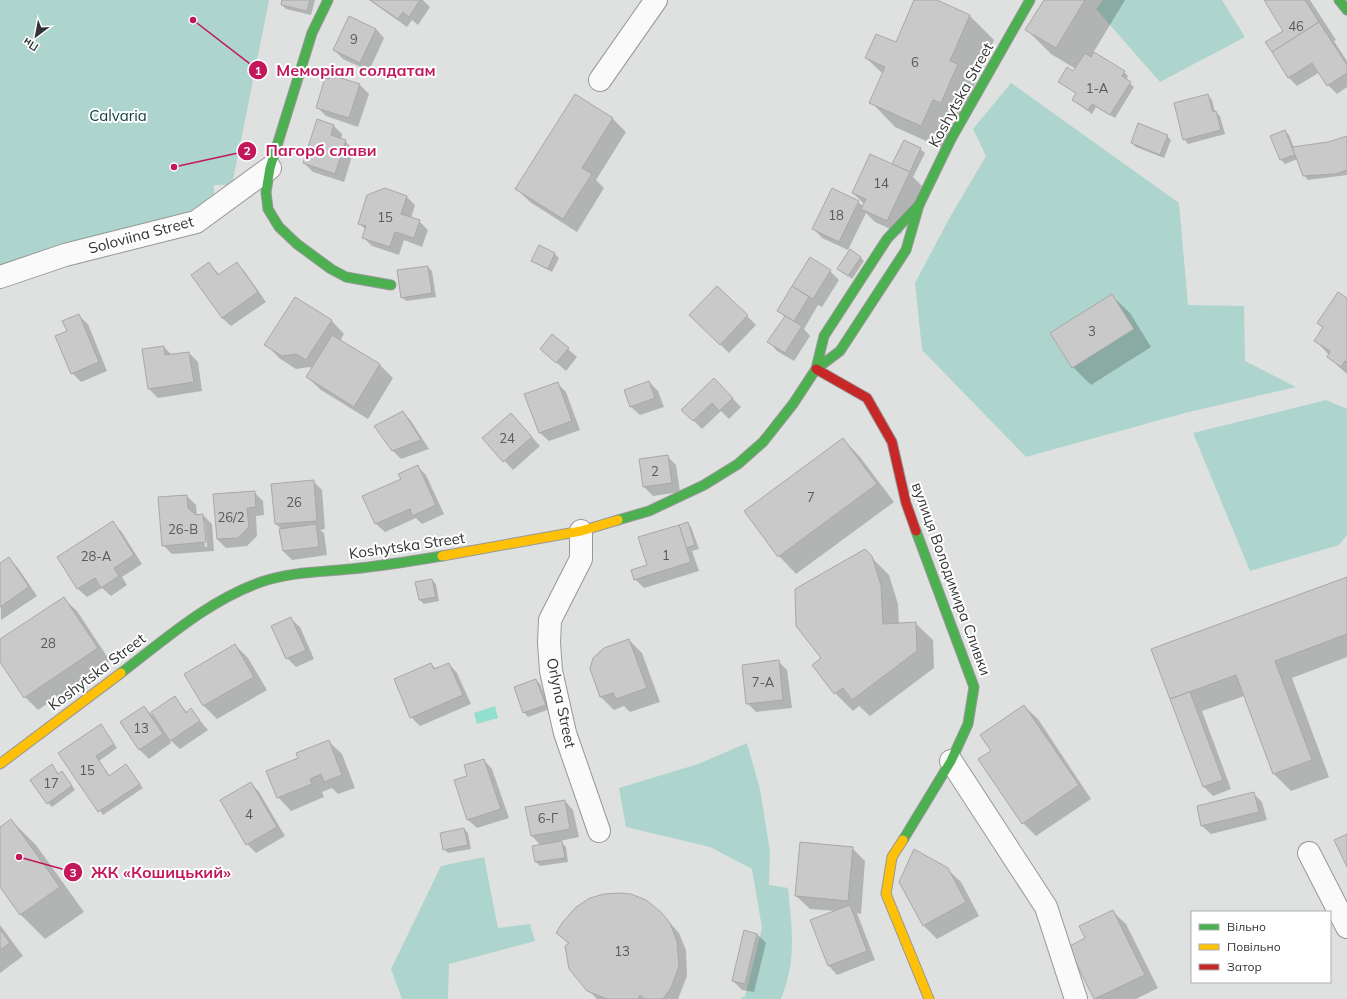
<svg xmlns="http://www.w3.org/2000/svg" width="1347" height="999" font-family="Mulish,sans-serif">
	<rect width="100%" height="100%" fill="#dfe1e0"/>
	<!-- green -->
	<g fill="#add5cd">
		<polygon points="0,0 269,0 232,185 214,185 213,206 186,219 29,255 0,265"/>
		<polygon points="1103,0 1222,0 1245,37 1160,82 1096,9"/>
		<polygon points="1011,83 1179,203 1188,305 1244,306 1245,361 1296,387 1185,413 1026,457 922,350 915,283 950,217 986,156 973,129"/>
		<polygon points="1326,400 1347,409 1347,535 1339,545 1250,571 1193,433"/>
		<path d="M747,743L760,789L770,852L769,885L788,888C792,929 797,959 781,999H740L745,996L762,928L752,869L710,847L626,827L619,788L698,764Z"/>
		<polygon points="484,857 498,928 530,924 535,941 449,964 448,999 402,999 391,969 441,866"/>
	</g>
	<!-- water -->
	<polygon fill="#92decf" points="495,706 498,718 477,724 474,713"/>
	<!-- shadow -->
	<g fill="#0003" fill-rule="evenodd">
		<polygon points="283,0 315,0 311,15 286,9 282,5"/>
		<polygon points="369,0 423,0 430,7 418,25 412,20 407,27"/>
		<polygon points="915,0 934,0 969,15 994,40 946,150 895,127 871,102 883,74 866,58 897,44"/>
		<polygon points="1045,0 1125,0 1093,53 1124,72 1128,76 1126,80 1134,87 1115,118 1096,107 1092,114 1073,100 1077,94 1059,82 1076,69 1051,54 1027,30"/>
		<polygon points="1265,0 1310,0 1336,40 1334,41 1347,61 1347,87 1337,94 1328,85 1320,72 1297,86 1289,78 1284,31"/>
		<polygon points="376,29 384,38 369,71 343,59 334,50"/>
		<polygon points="331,76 360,85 369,94 358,127 326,116 317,107"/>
		<polygon points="1208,95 1212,100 1215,112 1220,116 1225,134 1188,144 1184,139"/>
		<polygon points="575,96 613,119 626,132 596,180 604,188 577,232 530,202 517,189"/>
		<polygon points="334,126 342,134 341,140 345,141 354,150 344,182 313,172 304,163"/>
		<polygon points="1285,131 1289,135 1294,148 1328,143 1347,137 1347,175 1308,180 1304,175 1298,159 1285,164 1281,160"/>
		<polygon points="1167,136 1171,140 1164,158 1136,147 1132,143"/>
		<polygon points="920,149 925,153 913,177 922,186 901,234 875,222 866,213 848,250 822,238 814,229 858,202 863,206 864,204 853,193 897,168"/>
		<polygon points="406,196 415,205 411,218 419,221 428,230 422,247 404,240 399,255 372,246 363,237 366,230 359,223"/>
		<polygon points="539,246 555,254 559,258 552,272 537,264 533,260"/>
		<polygon points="860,257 864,261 852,279 843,272"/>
		<polygon points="810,259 830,271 839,280 822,307 818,305 804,329 810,336 794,361 777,351 769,342 785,317 778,311"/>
		<polygon points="209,264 220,275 237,264 245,272 266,302 231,326 222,318"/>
		<polygon points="428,267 432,271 436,297 406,301 402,297"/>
		<polygon points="718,287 756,325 729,353 691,315"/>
		<polygon points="1112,296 1130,313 1151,347 1091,385 1073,367"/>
		<polygon points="1347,299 1347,374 1328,357 1329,355 1315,340 1323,328 1318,323"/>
		<polygon points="79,316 88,324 107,371 81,382 72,373 68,331"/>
		<polygon points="331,320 344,334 340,341 380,365 393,378 368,419 321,390 307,377 313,368 310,367 296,369 279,358 266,344"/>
		<polygon points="164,347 172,355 189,353 198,362 202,391 158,398 149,389 143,350"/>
		<polygon points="541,349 568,349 577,357 566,371"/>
		<polygon points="714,380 741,407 729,419 721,411 702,429 683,410"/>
		<polygon points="649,382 658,391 664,407 640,415 631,407"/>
		<polygon points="557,383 566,392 580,430 549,441 540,433"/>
		<polygon points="403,412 411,421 429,449 401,459 392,450"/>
		<polygon points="511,414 540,446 513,470 483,438"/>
		<polygon points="843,439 860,457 894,502 796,574 779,556 745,511"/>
		<polygon points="667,456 676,465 680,492 653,496 644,487 640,460"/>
		<polygon points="418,467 426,475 444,514 422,524 416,518 385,532 376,524 364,497 402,479"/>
		<polygon points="313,481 322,490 325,529 320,530 324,533 327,555 292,560 283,551 280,528 276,524"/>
		<polygon points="254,492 263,501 264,515 256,516 257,536 247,546 226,548 217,539"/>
		<path d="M187,496L196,505L197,516L203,515L212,524L214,551L172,554L163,545ZM203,521L205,523L207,547H205Z"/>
		<polygon points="113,523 121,531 142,564 122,577 127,585 111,596 102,588 87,597 78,589 58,557"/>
		<polygon points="687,523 691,527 699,549 692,551 699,571 644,588 635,579"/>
		<polygon points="864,550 889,575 898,604 899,624 915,623 933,640 934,668 870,716 859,706 853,711 835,693 822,659"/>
		<polygon points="9,559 18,568 37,596 1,620 0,565"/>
		<polygon points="1347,578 1347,657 1292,678 1329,777 1291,791 1274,774 1244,696 1202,711 1231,789 1213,796 1204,787 1153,650"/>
		<polygon points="432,580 436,584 439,601 424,604 420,600"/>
		<polygon points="63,598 77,611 110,661 38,710 25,697 0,660 0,641"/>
		<polygon points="291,619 300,627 314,659 296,667 287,658"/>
		<polygon points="629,640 642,653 660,702 630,712 624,706 614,710 601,697 591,664 600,651"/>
		<polygon points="235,645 248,658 267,690 217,719 204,706"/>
		<polygon points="779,662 787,670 792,708 756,712 747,703"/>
		<polygon points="431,664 436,669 449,664 457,673 471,704 420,726 411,717"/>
		<polygon points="536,680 540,684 550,709 528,717 524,712"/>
		<polygon points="174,698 187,712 191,710 208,730 180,749 169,739 171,743 149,759 140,750 121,723 144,707 155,718"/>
		<polygon points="1024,706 1038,719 1091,799 1036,836 1023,823 992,751"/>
		<polygon points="101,725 117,748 99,761 110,776 126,766 143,788 103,815 59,753"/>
		<polygon points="328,741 342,754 355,788 338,794 332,788 322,792 324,797 291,811 278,797 299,759"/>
		<polygon points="484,760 492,769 509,818 477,828 468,820 468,777"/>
		<polygon points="52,766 59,774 66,777 75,790 52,807 48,803"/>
		<polygon points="251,783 259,792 285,836 256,853 247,844"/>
		<polygon points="1253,793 1262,802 1267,820 1211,834 1202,826"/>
		<polygon points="565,801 573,810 579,837 560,841 566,847 568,862 540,866 536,862 533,847 541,846 532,836"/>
		<polygon points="11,820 36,845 84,912 45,939 21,915 0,886 0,828"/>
		<polygon points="464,829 468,833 471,849 448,853 444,849"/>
		<polygon points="852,848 865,861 861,914 857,913 875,960 837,975 829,966 811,921 836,911 810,909 796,896"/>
		<polygon points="947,869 961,882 979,916 937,939 924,926"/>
		<polygon points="576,907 661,913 679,933 686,950 687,976 678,999 597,999 588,990 569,944 557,933 569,915"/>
		<polygon points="1112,911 1126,924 1158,988 1136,999 1095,999 1069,947 1086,939"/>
		<polygon points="0,925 23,956 0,973"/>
		<polygon points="757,934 766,943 754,992 742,990 733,981"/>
	</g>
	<!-- building -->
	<g fill="#c9c9c9" stroke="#a7a8a7">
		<polygon points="282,0 310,0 307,11 281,5"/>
		<polygon points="370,0 420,0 409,17 403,12 398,19"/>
		<polygon points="914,0 937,0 970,15 950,61 958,64 941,103 933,100 921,126 869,103 885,67 865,58 876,34 896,42"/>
		<polygon points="1044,0 1085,0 1056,48 1025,30"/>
		<polygon points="1264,0 1305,0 1319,22 1272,52 1265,42 1283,31"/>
		<polygon points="349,16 376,29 360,63 333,50"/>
		<polygon points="1319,22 1347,65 1347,73 1327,86 1312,63 1288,78 1272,52"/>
		<polygon points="1094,52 1125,71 1122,76 1131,82 1110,115 1092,104 1088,110 1072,100 1076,93 1058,82 1067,67 1073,71 1085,53 1091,57"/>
		<polygon points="331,75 360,84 349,118 316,108 325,78 329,79"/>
		<polygon points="575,94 613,118 582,168 592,174 563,219 515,189"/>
		<polygon points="1208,94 1213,112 1216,111 1221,130 1183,140 1174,103"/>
		<polygon points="317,119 334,125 331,135 346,140 335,174 303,163"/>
		<polygon points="1138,123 1168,135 1160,155 1131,143"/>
		<polygon points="1285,130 1295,155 1280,160 1270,136"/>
		<polygon points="1347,136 1347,170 1336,174 1303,176 1292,147 1328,142"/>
		<polygon points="904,140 921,148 910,172 892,164"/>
		<polygon points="870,154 910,172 887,221 861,209 866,199 852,193"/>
		<polygon points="385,188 407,196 401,214 420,220 414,238 395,232 390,247 362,238 366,226 358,224 367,195"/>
		<polygon points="832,188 859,201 839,242 812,229"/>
		<polygon points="539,245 555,253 548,269 531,261"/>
		<polygon points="850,249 861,257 848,276 837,269"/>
		<polygon points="810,257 831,270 813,299 792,286"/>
		<polygon points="209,262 218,275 237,262 258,292 222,318 191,275"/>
		<polygon points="428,266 432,293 401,298 397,270"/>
		<polygon points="717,286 748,315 720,345 689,315"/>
		<polygon points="792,286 809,297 794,321 777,311"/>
		<polygon points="1338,292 1347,298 1347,362 1345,361 1341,367 1327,357 1330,351 1314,341 1323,327 1317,323"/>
		<polygon points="1112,294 1134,329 1072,368 1050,333"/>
		<polygon points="295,297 332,320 306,360 296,354 282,356 264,345"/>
		<polygon points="79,314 99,362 71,374 55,336 67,331 62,321"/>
		<polygon points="785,316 802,326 785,353 767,342"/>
		<polygon points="552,334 569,348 556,363 540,349"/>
		<polygon points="332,335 380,364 354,407 306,377"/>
		<polygon points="164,346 165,355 189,352 194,382 148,389 142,349"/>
		<polygon points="714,378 733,398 719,411 712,403 693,421 681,410"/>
		<polygon points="649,381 655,398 630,407 624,390"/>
		<polygon points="558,382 572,421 539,433 524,394"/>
		<polygon points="403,411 421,440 392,451 374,426"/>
		<polygon points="511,413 532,437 503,462 482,438"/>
		<polygon points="843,438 877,484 778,557 744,511"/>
		<polygon points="668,455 672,483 643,487 639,459"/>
		<polygon points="418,465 436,505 412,516 410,509 375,524 362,496 401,479 398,474"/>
		<polygon points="314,480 317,521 275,524 271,484"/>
		<polygon points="255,491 256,507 247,508 249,527 238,538 217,539 213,494"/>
		<polygon points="187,495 188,508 196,515 203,514 206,542 162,546 158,497"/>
		<polygon points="113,521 134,555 114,568 119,576 101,588 95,578 77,589 57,557"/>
		<polygon points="688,522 695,545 686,548 679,525"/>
		<polygon points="316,524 319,547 283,551 279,529"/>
		<polygon points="679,525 691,562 634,580 631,570 647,565 638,537"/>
		<polygon points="865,549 872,556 881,585 883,624 916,622 917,651 852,700 843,688 834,694 812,665 821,658 796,626 795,589"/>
		<polygon points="9,557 29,587 0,607 0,563"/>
		<polygon points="1347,577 1347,634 1275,661 1312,760 1273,774 1236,675 1170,699 1151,649"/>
		<polygon points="432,579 436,597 419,600 415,582"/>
		<polygon points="64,597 98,648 24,698 0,662 0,639"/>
		<polygon points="291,617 306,650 286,659 271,626"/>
		<polygon points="629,639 647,688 616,699 613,693 600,697 590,669 593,658 604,648"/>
		<polygon points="235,644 254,677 203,706 184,674"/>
		<polygon points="779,660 783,700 746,704 742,665"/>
		<polygon points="431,663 434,669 449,663 463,695 410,718 394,679"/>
		<polygon points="536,679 546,705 523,713 514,687"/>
		<polygon points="1190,692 1223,780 1203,787 1170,699"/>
		<polygon points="175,696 186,713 191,708 200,721 170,741 151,712"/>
		<polygon points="1024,705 1079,785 1022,824 978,759 991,751 980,735"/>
		<polygon points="144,706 163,734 139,750 120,722"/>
		<polygon points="101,724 114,744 96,756 109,776 126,764 140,784 98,812 58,753"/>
		<polygon points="329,740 342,775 324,782 321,774 310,779 312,784 277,798 266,771 298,758 296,753"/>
		<polygon points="484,759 501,809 467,820 454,780 467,776 464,765"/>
		<polygon points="52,764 58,774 62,771 72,786 47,804 30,780"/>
		<polygon points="251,782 277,827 246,845 220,800"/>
		<polygon points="1254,792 1259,812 1201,826 1197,806"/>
		<polygon points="565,800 570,829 531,836 525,807"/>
		<polygon points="11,819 60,887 20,915 0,887 0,827"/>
		<polygon points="464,828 468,845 443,850 440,833"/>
		<polygon points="1347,834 1347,867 1334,840"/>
		<polygon points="562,841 565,858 535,862 532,846"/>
		<polygon points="800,842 853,847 848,901 795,896"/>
		<polygon points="914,849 948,868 966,902 923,926 899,882"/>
		<polygon points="619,893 631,894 646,900 661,912 670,923 677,941 679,966 671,988 663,999 645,999 640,995 638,999 607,999 587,991 569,969 565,946 569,943 556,933 562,923 576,907 590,898 604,894"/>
		<polygon points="850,905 867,951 828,966 810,920"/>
		<polygon points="1113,910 1145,975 1094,999 1068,947 1085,938 1079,926"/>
		<polygon points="0,929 10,943 0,950"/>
		<polygon points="744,930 757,934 745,984 732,981"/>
	</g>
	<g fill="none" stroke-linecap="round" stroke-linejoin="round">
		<!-- street casing -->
		<g stroke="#969897" stroke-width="24">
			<g id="street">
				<polyline points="600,80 656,0"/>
				<polyline points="0,277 65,255 196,222 270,168"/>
				<polyline points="581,531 581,559 550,620 549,643 551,671 565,733 599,831"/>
				<polyline points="951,761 1046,907 1076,999"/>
				<polyline points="1309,853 1347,927"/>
			</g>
		</g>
		<!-- fast casing -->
		<g stroke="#969897" stroke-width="11">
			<g id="fast">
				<polyline points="328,0 312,33 270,168 266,192 268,209 279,227 297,244 331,269 346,277 391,285"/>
				<polyline points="1339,0 1347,10"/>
				<polyline points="816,369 840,351 906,250 919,205 951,139 1030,0"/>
				<polyline points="618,520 649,511 704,485 738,464 763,442 793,404 816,369 824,336 887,239 919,205"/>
				<path d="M121,673C164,640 209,600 261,582C290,572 321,572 351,569C381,566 412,561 442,556"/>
				<polyline points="903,840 951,761 968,724 974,687 916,531"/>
			</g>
		</g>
		<!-- slow casing -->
		<g stroke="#969897" stroke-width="11">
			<g id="slow">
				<polyline points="442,556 581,531 618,520"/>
				<polyline points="0,764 121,673"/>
				<polyline points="903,840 892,857 886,894 929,999"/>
			</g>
		</g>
		<!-- jam casing -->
		<g stroke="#969897" stroke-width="11">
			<polyline id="jam" points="816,369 867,398 892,442 906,503 916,531"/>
		</g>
		<!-- street -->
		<use href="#street" stroke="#fafafa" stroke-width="22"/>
		<!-- fast -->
		<use href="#fast" stroke="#4caf50" stroke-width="9"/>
		<!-- slow -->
		<use href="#slow" stroke="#ffc107" stroke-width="9"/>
		<!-- jam -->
		<use href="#jam" stroke="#c62828" stroke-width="9"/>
	</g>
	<g text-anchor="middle" stroke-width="4" stroke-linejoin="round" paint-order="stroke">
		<!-- number labels -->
		<g font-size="13" fill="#585958">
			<text x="1296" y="31">46</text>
			<text x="354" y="44">9</text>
			<text x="915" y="67">6</text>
			<text x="1097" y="93">1-А</text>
			<text x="881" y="188">14</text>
			<text x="836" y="220">18</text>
			<text x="385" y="222">15</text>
			<text x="1092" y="336">3</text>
			<text x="507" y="443">24</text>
			<text x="655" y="476">2</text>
			<text x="811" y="502">7</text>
			<text x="294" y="507">26</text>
			<text x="231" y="522">26/2</text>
			<text x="183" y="534">26-В</text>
			<text x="666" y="560">1</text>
			<text x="96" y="561">28-А</text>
			<text x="48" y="648">28</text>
			<text x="763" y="687">7-А</text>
			<text x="141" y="733">13</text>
			<text x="87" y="775">15</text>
			<text x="51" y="788">17</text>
			<text x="249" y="819">4</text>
			<text x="548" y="823">6-Г</text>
			<text x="622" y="956">13</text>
		</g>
		<!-- street labels -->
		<g font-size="15" fill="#323433" stroke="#fff">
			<text transform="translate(961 95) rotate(-61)" y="5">Koshytska Street</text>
			<text transform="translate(141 235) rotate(-15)" y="5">Soloviina Street</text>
			<text transform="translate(407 546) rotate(-8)" y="5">Koshytska Street</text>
			<text transform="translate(951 579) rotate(70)" y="5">вулиця Володимира Сливки</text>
			<text transform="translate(97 672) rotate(-37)" y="5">Koshytska Street</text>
			<text transform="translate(561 703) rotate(78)" y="5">Orlyna Street</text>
		</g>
		<!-- park labels -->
		<g font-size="15" fill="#093d35" stroke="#fff">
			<text x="118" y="121">Calvaria</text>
		</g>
	</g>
	<!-- callouts -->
	<path fill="none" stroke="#c2185b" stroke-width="1.5" d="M193 20L258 70M174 167L247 151M19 857L73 872"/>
	<g fill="#c2185b" stroke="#fff" stroke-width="1.5">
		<circle cx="193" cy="20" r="4"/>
		<circle cx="174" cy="167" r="4"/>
		<circle cx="19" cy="857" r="4"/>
		<circle cx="258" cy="70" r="10"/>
		<circle cx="247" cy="151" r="10"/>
		<circle cx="73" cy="872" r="10"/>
	</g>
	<g font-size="12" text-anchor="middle" font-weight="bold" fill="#fff">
		<text x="258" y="75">1</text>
		<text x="247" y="155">2</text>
		<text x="73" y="877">3</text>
	</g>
	<g font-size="16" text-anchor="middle" font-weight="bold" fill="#c2185b" stroke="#fff" stroke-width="4" stroke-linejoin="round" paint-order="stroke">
		<text x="356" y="76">Меморіал солдатам</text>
		<text x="321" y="156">Пагорб слави</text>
		<text x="161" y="878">ЖК «Кошицький»</text>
	</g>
	<!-- legend -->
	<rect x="1191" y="911" width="140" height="72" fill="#ffffff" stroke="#adaead"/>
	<rect x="1199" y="924" width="20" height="6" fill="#4caf50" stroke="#adaead"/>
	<text x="1227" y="931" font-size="12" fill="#323433">Вільно</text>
	<rect x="1199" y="944" width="20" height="6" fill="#ffc107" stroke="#adaead"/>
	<text x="1227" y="951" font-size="12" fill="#323433">Повільно</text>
	<rect x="1199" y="964" width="20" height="6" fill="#c62828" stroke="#adaead"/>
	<text x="1227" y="971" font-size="12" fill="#323433">Затор</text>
	<!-- north arrow -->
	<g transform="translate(36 36) rotate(212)" stroke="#ffffff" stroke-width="3" paint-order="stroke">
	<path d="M0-3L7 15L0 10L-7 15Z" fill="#323433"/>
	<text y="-6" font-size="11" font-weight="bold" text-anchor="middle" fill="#323433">Пн</text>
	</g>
</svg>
